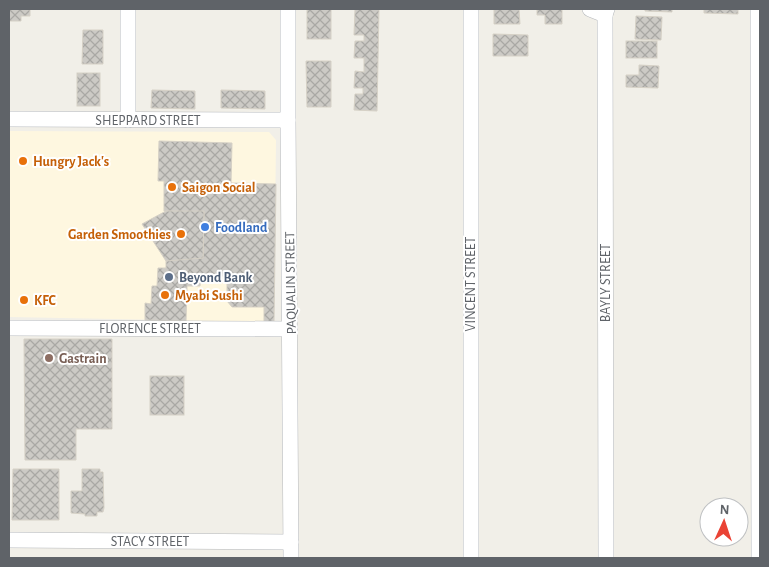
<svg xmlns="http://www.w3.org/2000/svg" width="769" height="567" font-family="'Alegreya Sans',sans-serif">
	<defs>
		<pattern id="building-cross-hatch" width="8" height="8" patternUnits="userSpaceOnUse" patternTransform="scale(1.25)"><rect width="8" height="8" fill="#cccac5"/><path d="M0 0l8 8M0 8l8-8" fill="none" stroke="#a9a8a4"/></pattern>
	</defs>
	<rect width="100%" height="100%" fill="#f1efe8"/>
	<!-- commercial -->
	<polygon fill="#fef7e0" points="9,131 269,132 276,140 274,322 9,317"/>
	<!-- building -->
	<g fill="url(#building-cross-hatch)" stroke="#d6d1c6">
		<polygon points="9,9 30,9 30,16 21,16 21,21 9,21"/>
		<rect x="307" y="9" width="24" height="30"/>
		<polygon points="355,9 379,9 377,111 354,110 355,94 363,94 363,88 354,88 355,71 364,72 364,58 354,58 355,41 364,41 364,35 354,35"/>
		<polygon points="494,9 519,9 520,24 494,24"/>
		<polygon points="537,9 562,9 562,24 545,24 545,15 537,15"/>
		<polygon points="645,9 672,9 672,12 645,11"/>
		<polygon points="704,9 738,9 738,14 704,13"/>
		<polygon points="636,16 662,17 661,40 635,39"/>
		<polygon points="83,30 103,30 103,64 82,64"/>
		<polygon points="493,34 528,35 528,56 493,56"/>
		<rect x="626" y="41" width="31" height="17"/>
		<polygon points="306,61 331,61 331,107 307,107"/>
		<polygon points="639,65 659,66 658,88 626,87 626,75 639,75"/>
		<rect x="77" y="73" width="23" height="33"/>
		<polygon points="152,90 195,91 195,109 151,108"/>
		<polygon points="221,90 265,91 265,109 221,108"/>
		<polygon points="159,141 232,143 231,183 276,184 274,322 264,322 264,307 232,307 227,301 227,276 201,276 200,286 187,286 186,321 145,320 145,303 151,304 152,286 157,286 158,268 166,268 166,257 203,258 204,212 164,211 164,181 158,181"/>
		<polygon points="166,211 204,211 203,258 166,261 142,224"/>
		<polygon points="24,339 112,339 112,429 76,429 76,460 25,460"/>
		<rect x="150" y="376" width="34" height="39"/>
		<polygon points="13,469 59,469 59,520 12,520"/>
		<polygon points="82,469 100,469 100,472 103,472 104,508 103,512 97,512 97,516 85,516 85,514 71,513 71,491 82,491"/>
	</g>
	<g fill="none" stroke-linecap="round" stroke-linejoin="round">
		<!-- minor casing -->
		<g stroke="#b5b8bc" stroke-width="16">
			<g id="minor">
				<polyline points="288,9 288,120 291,558"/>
				<polyline points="471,9 471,558"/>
				<polyline points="590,9 605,15"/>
				<polyline points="758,9 759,558"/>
				<polyline points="9,119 288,120"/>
				<polyline points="128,120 128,9"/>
				<polyline points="9,328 290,329"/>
				<polyline points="9,540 291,542"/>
				<polyline points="606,558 605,15 607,9"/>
			</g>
		</g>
		<!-- minor -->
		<use href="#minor" stroke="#fff" stroke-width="15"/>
	</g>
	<!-- markers -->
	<g fill="#e8710a" stroke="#fff" stroke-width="2">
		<circle cx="23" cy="161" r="5"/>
		<circle cx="172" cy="187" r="5"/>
		<circle cx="181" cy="234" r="5"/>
		<circle cx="165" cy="295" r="5"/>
		<circle cx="24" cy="300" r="5"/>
	</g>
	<circle fill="#3f7fe0" stroke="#fff" stroke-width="2" cx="205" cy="227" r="5"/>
	<circle fill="#5c6f8a" stroke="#fff" stroke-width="2" cx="169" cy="277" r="5"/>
	<circle fill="#8d6e63" stroke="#fff" stroke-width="2" cx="49" cy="358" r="5"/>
	<g text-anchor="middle" stroke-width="4" stroke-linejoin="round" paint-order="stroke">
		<!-- street labels -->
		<g font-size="14" fill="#5f6368" stroke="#fff">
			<text x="148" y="125">SHEPPARD STREET</text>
			<text transform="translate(290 283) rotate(-91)" y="5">PAQUALIN STREET</text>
			<text transform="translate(605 283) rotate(-90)" y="5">BAYLY STREET</text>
			<text transform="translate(470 284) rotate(-90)" y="5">VINCENT STREET</text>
			<text x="150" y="333">FLORENCE STREET</text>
			<text x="150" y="546">STACY STREET</text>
		</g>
		<!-- food labels -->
		<g font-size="14" font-weight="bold" fill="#c56008" stroke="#fff" text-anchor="start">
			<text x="33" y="166">Hungry Jack's</text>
			<text x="182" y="192">Saigon Social</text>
			<text x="171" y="239" text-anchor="end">Garden Smoothies</text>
			<text x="175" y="300">Myabi Sushi</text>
			<text x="34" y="305">KFC</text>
		</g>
		<!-- shop labels -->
		<g font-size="14" font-weight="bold" fill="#366cbe" stroke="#fff" text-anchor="start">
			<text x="215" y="232">Foodland</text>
		</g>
		<!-- service labels -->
		<g font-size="14" font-weight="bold" fill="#4e5e75" stroke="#fff" text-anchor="start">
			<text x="179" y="282">Beyond Bank</text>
		</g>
		<!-- education labels -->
		<g font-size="14" font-weight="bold" fill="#785e54" stroke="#fff" text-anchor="start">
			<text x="59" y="363">Gastrain</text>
		</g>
	</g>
	<!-- border -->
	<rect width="769" height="567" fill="none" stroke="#5f6368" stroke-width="20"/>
	<!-- north arrow -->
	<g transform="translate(724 522) rotate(3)"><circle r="24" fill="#ffffff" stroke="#bfc1c3"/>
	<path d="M0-4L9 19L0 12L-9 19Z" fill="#ea4335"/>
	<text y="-8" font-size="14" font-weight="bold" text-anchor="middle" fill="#5f6368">N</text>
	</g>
</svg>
